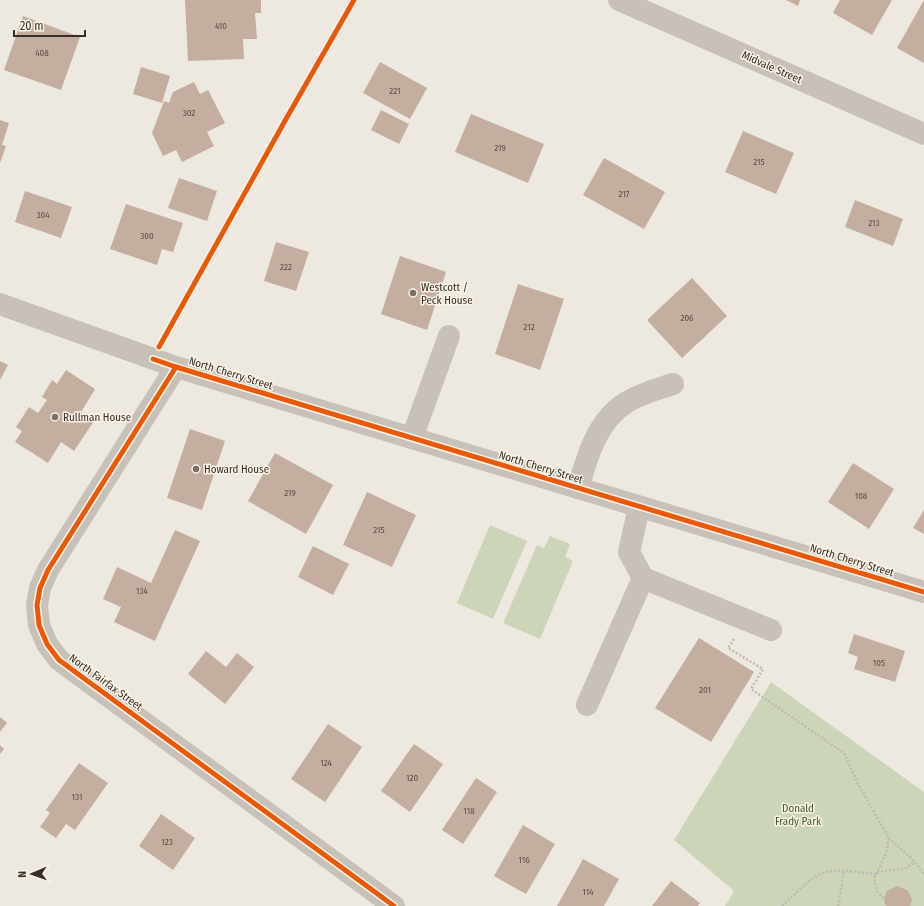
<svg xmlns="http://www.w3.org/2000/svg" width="924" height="906" font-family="'Fira Sans Condensed',sans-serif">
	<rect width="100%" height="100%" fill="#eee9e0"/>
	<!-- green -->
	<g fill="#cdd5b9">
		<polygon points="490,525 527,541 493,619 457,603"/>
		<polygon points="550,536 570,544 565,557 573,561 540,639 503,623 537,545 544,548"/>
		<polygon points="771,682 924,792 924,906 725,906 734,891 674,840"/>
	</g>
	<!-- building -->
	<g fill="#c4aea0">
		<polygon points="185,0 261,0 261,13 255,13 257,39 243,39 244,59 188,61"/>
		<polygon points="786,0 800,0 798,6"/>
		<polygon points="840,0 892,0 872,35 833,13"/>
		<polygon points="924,0 924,63 897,48"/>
		<polygon points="23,16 80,37 61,90 4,70"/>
		<polygon points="380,62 427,88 410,119 363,93"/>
		<polygon points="141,67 170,76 162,103 133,94"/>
		<polygon points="194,82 200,94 208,90 225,123 207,132 214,146 182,162 176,150 163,156 152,133 164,101 169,103 173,92"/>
		<polygon points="381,110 409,124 399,144 371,130"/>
		<polygon points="471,114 544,144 528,183 455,152"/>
		<polygon points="0,120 9,123 2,145 6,146 0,163"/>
		<polygon points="743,131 794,153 776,194 725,172"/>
		<polygon points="604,158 665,192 644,229 583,195"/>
		<polygon points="179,178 217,191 207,221 168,208"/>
		<polygon points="25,191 72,207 61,238 15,222"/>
		<polygon points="855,200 903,219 893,246 845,227"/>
		<polygon points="126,204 183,223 173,252 162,249 157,265 110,249"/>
		<polygon points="276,242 309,252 296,291 264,281"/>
		<polygon points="400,256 446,272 427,330 381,314"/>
		<polygon points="692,278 727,316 682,358 647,320"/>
		<polygon points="518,284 564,299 540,370 495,354"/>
		<polygon points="0,361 8,365 0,380"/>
		<polygon points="66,370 95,389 81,412 94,421 74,451 61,442 48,463 15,442 22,431 16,427 29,407 38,413 47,400 42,397 52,380 57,384"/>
		<polygon points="190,429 225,441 202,510 167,498"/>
		<polygon points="275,453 333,485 306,534 248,501"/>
		<polygon points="853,463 894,489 869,529 828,502"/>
		<polygon points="367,492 416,515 392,567 343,545"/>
		<polygon points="924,510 924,534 913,528"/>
		<polygon points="175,530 200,541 155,641 114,622 121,607 103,599 117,567 151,583"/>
		<polygon points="313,546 349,564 333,595 298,577"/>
		<polygon points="854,634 905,651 895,682 854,669 858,657 848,653"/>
		<polygon points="699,638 754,672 711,742 655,708"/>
		<polygon points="206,651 226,667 237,653 254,667 225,704 188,674"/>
		<polygon points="0,717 7,723 0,732"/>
		<polygon points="328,724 362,747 325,802 291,779"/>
		<polygon points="414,744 443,764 410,812 381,791"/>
		<polygon points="0,745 4,749 0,754"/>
		<polygon points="79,763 108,783 75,830 66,824 56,838 40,827 50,813 46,810"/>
		<polygon points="476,778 497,792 463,844 442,830"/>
		<polygon points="161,814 195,838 173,870 139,846"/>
		<polygon points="523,825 555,844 526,894 494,876"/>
		<polygon points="583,859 619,879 604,906 557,906"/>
		<polygon points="671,881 700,903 698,906 652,906"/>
		<polygon points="897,886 907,890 912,899 910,906 886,906 884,901 886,893 887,891"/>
	</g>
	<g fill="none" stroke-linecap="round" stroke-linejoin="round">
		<!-- path -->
		<g stroke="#c0b9b1" stroke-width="2.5" stroke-dasharray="2 2" stroke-linecap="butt">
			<polyline points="734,639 728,648 763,669 751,689 844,753 857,782 889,838 915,862 924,875"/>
			<polyline points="877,872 906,868 915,862"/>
			<polyline points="884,898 882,897 877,891 874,879 886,854 889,838"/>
			<path d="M782,906C795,895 808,879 823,873C838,868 861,873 876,874"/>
			<polyline points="838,906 844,871"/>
		</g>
		<!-- minor -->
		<g stroke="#c7c1b9" stroke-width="22">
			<polyline points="619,0 924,134"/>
			<polyline points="0,304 176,367 924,592"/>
			<polyline points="176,367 48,570 40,588 37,605 39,625 47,644 59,660 394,906"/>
			<polyline points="412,438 449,336"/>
			<path d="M578,488C587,457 597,420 627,402C641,393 658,389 673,384"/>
			<polyline points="643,578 771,630"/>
			<polyline points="587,705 643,578 629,552 639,507"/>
		</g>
		<!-- cycleway casing -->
		<g stroke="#fbf4e7" stroke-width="8">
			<g id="cycleway">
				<polyline points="159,347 286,119 354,0"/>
				<polyline points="153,359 176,367 924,592"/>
				<polyline points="176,367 48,570 40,588 37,605 39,625 47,644 59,660 394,906"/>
			</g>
		</g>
		<!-- cycleway -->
		<use href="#cycleway" stroke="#e8590c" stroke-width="5"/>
	</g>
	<!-- markers -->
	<g fill="#786f68" stroke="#fbf4e7" stroke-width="1.5">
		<circle cx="413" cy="293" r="4"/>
		<circle cx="55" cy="417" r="4"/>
		<circle cx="196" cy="469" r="4"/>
	</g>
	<g text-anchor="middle" stroke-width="3" stroke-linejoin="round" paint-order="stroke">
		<!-- number labels -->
		<g font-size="9" fill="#5b4e45">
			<text x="221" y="29">410</text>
			<text x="42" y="56">408</text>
			<text x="395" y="94">221</text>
			<text x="189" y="116">302</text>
			<text x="500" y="151">219</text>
			<text x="759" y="165">215</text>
			<text x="624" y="197">217</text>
			<text x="43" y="218">304</text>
			<text x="874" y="226">213</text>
			<text x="147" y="239">300</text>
			<text x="286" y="270">222</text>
			<text x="687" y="321">206</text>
			<text x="529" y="330">212</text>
			<text x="290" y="496">219</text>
			<text x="861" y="499">108</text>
			<text x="379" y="533">215</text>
			<text x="142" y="594">134</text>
			<text x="879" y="666">105</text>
			<text x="705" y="693">201</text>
			<text x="326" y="766">124</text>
			<text x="412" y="781">120</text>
			<text x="77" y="800">131</text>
			<text x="469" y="814">118</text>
			<text x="167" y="845">123</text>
			<text x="524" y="863">116</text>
			<text x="588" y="895">114</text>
		</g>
		<!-- street labels -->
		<g font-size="11" fill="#382e27" stroke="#fbf4e7">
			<text transform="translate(772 67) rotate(24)" y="4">Midvale Street</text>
			<text transform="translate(231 373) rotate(17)" y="4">North Cherry Street</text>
			<text transform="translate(541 467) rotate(17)" y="4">North Cherry Street</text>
			<text transform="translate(852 560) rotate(17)" y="4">North Cherry Street</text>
			<text transform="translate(106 682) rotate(36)" y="4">North Fairfax Street</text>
		</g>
		<!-- poi labels -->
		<g font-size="11" fill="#382e27" stroke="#fbf4e7" text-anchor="start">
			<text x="421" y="291">Westcott /<tspan x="421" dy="13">Peck House</tspan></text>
			<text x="63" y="421">Rullman House</text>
			<text x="204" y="473">Howard House</text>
		</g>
		<!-- park labels -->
		<g font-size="11" fill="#435928" stroke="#fbf4e7">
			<text x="798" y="812">Donald<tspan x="798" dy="13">Frady Park</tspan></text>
		</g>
	</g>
	<!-- north arrow -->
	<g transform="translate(32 874) rotate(268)" stroke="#fbf4e7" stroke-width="3" paint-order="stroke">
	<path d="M0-3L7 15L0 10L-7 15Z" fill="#382e27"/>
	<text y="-6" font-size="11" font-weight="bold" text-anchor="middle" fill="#382e27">N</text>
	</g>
	<!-- scale -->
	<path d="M14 30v6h71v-6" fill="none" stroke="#382e27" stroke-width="2"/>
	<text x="20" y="30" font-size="12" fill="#382e27" stroke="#fbf4e7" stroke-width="3" paint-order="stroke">20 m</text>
</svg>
